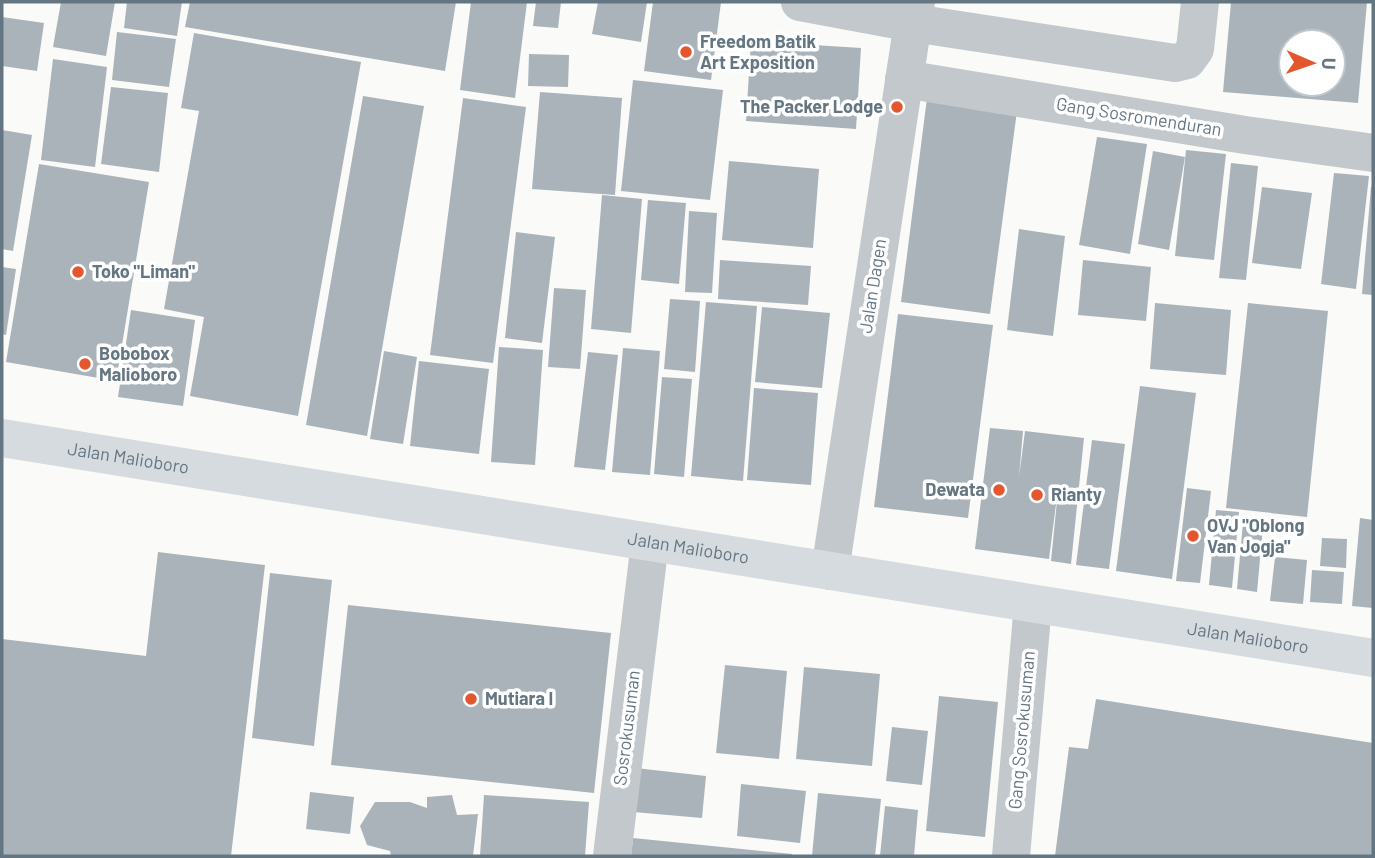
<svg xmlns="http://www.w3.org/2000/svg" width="1375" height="858" font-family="Barlow,sans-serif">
	<rect width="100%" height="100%" fill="#fafaf8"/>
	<!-- building -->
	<g fill="#aab3b9" fill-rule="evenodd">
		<polygon points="61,2 115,2 106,56 53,47"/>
		<polygon points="127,2 182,2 177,36 124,28"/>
		<polygon points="190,2 456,2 445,71 185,27"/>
		<polygon points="471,2 527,2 515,98 460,90"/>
		<polygon points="536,2 561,2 558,28 533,26"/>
		<polygon points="598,2 647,2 641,42 592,34"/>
		<polygon points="653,2 721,2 711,80 644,71"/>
		<path d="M1231,2H1367L1358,103L1223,92ZM1291,42H1333V84H1291Z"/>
		<polygon points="2,17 44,23 37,71 2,66"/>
		<polygon points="117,32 176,39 169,87 112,80"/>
		<polygon points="194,33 361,62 298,416 190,396 204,317 164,309 199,111 181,108"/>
		<polygon points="751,41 861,48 856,129 746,121"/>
		<polygon points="529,54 569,55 568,87 528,86"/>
		<polygon points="53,59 107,67 95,167 41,160"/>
		<polygon points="633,80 723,90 710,200 621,191"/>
		<polygon points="111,87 168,93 159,172 101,164"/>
		<polygon points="540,92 622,98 615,195 532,189"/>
		<polygon points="363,96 424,106 367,436 306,425"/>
		<polygon points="463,98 526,107 493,363 430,355"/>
		<polygon points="927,98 1017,111 990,314 901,302"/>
		<polygon points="2,130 32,135 13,251 2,249"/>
		<polygon points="1097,137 1147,144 1130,254 1079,245"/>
		<polygon points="1186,150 1226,154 1214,260 1175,256"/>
		<polygon points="1153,151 1185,157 1169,250 1138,244"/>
		<polygon points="729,161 819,169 813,248 722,240"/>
		<polygon points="1231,163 1258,166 1246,280 1219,278"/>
		<polygon points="39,164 149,182 116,381 6,362"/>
		<polygon points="1334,173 1369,176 1356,289 1321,284"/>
		<polygon points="1262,187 1312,193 1301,269 1252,263"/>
		<polygon points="1371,187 1373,187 1373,295 1362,294"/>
		<polygon points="602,195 642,199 631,333 591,329"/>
		<polygon points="648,200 686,203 679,284 641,280"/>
		<polygon points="689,211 717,213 712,293 685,292"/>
		<polygon points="1019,229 1065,236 1053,336 1007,330"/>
		<polygon points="516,232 555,237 542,343 505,338"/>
		<polygon points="720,260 811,266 808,305 718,299"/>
		<polygon points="1083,260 1151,267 1146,321 1078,315"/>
		<polygon points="2,267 16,269 6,335 2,334"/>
		<polygon points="554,288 586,290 580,369 548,367"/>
		<polygon points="670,299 700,301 695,372 664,369"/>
		<polygon points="706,302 757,306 743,481 691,476"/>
		<polygon points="1155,303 1231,310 1226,375 1150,369"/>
		<polygon points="1248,303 1328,311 1307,517 1226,508"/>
		<polygon points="762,307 830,313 822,388 755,382"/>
		<polygon points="131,310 195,320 183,406 118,397"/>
		<polygon points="898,314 993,325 968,518 874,507"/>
		<polygon points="499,347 543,350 535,465 491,462"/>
		<polygon points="623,348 660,351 650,475 612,472"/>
		<polygon points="384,351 417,357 403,444 370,439"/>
		<polygon points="588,352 618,355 605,470 574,467"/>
		<polygon points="419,361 489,369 479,454 410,446"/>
		<polygon points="662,377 692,379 684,477 654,474"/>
		<polygon points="1140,386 1196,393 1172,579 1116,571"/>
		<polygon points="754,388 818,393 811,485 747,480"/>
		<polygon points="990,428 1023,431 1019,477 1025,431 1084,438 1071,564 1051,561 1059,481 1049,559 975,549"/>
		<polygon points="1092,440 1125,444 1109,569 1076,565"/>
		<polygon points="1187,488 1211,491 1200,583 1176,581"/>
		<polygon points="1216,510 1239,512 1232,588 1209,585"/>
		<polygon points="1360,518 1373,520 1373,608 1352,606"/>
		<polygon points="1243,523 1263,526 1257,592 1237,589"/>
		<polygon points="1322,538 1347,539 1346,568 1320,566"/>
		<polygon points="158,552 265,565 231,856 2,856 2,639 146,656"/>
		<polygon points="1275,557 1307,560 1303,604 1270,601"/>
		<polygon points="1312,570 1344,572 1342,604 1310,602"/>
		<polygon points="270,573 332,580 314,746 252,738"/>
		<polygon points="348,605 611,633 594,793 331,765"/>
		<polygon points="725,665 787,671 779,759 716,753"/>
		<polygon points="804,667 880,674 872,766 796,759"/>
		<polygon points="939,696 998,702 985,837 926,831"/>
		<polygon points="1096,699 1373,743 1373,856 1055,856 1069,747 1088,749"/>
		<polygon points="892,727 928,731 922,785 886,781"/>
		<polygon points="627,767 706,776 702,818 622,811"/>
		<polygon points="741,784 806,791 800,843 737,836"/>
		<polygon points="310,792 354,797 350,834 306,829"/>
		<polygon points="818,793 881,799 875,856 812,856"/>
		<polygon points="452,795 457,815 478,814 473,856 391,856 390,851 367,845 360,826 375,802 410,802 427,808 427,797"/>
		<polygon points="484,795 589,802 585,856 480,856"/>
		<polygon points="885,806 918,810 914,856 880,856"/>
		<polygon points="633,838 792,854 792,856 631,856"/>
	</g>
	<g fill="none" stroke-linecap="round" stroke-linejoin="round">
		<!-- minor -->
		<g stroke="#c3c8cc" stroke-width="38">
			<polyline points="800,2 913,23 1175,63 1187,60 1195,49 1200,2"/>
			<polyline points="904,79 1245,135 1373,153"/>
			<polyline points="830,571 916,2"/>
			<polyline points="612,856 650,542"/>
			<polyline points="1011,856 1033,604"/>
		</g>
		<!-- major -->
		<path stroke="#d6dbdf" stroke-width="38" id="s1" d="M2,438L1373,658"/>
	</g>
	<!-- markers -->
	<g fill="#e4572e" stroke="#fff" stroke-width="2.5">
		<circle cx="686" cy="52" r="7"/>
		<circle cx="897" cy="107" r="7"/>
		<circle cx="78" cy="272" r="7"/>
		<circle cx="85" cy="364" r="7"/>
		<circle cx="999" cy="490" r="7"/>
		<circle cx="1037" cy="495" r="7"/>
		<circle cx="1193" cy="536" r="7"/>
		<circle cx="471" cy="699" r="7"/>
	</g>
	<g text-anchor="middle" stroke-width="7" stroke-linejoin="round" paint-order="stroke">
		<!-- poi labels -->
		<g font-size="18" font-weight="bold" fill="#657683" stroke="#fff" text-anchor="start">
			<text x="700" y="48">Freedom Batik<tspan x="700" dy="21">Art Exposition</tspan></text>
			<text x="883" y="113" text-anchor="end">The Packer Lodge</text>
			<text x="92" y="278">Toko "Liman"</text>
			<text x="99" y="360">Bobobox<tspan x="99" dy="21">Malioboro</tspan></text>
			<text x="985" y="496" text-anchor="end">Dewata</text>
			<text x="1051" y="501">Rianty</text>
			<text x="1207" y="532">OVJ "Oblong<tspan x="1207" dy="21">Van Jogja"</tspan></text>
			<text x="485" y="705">Mutiara I</text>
		</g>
		<!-- street labels -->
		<g font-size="18" fill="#657683" stroke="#fff">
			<text transform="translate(1139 117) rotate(9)" y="6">Gang Sosromenduran</text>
			<text transform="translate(873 286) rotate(-81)" y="6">Jalan Dagen</text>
			<text dy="6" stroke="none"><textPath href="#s1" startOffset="128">Jalan Malioboro</textPath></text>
			<text dy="6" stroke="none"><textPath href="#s1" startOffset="695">Jalan Malioboro</textPath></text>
			<text dy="6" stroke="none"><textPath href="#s1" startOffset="1262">Jalan Malioboro</textPath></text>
			<text transform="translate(627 728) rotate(-83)" y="6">Sosrokusuman</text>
			<text transform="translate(1022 730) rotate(-85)" y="6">Gang Sosrokusuman</text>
		</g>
	</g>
	<!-- border -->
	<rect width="1375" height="858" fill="none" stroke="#657683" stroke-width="7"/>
	<!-- north arrow -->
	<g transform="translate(1312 63) rotate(92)"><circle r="33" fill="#ffffff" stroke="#c1c8cd" stroke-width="2"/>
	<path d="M0-5L12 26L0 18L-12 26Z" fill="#e4572e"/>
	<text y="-10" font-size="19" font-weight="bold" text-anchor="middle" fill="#657683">U</text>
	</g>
</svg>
